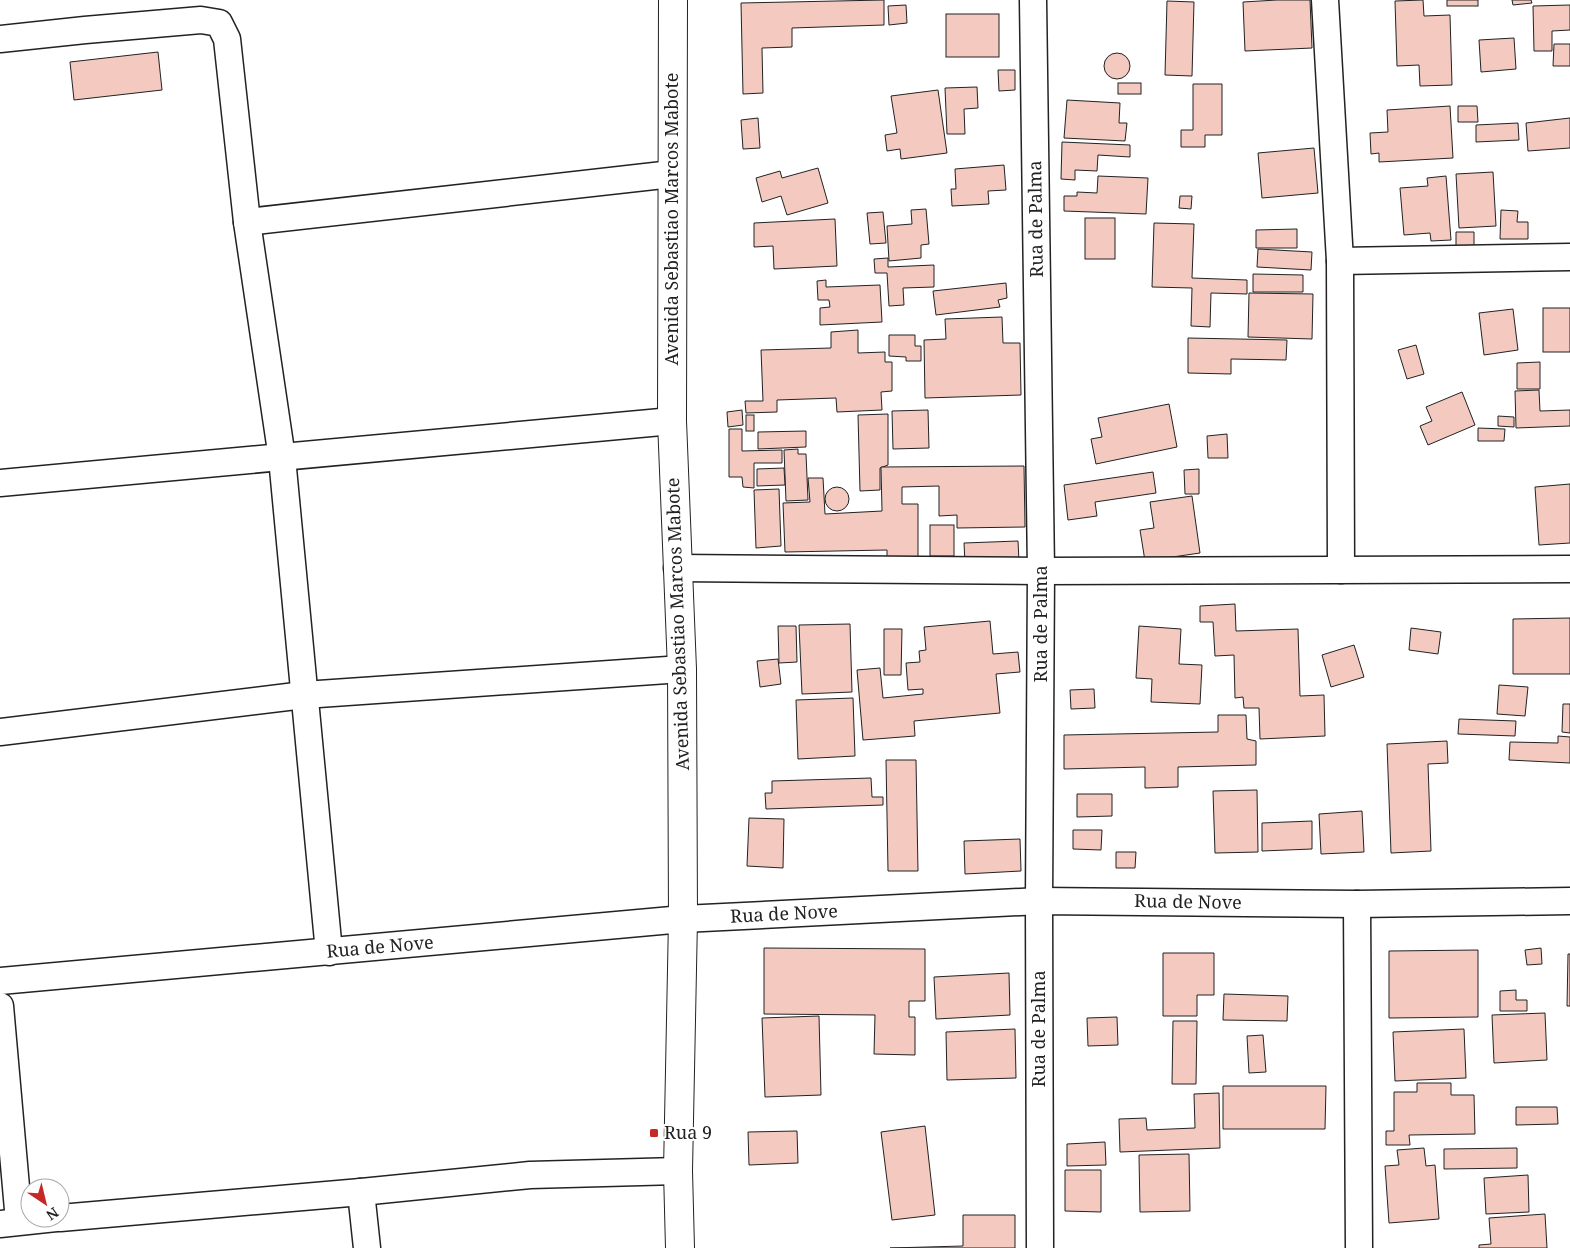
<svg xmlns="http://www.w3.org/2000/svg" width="1570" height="1248" font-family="'Noto Serif',serif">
	<rect width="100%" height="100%" fill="#fff"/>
	<!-- building -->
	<g fill="#f3c9c0" stroke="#222">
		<polygon points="884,0 884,25 792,28 792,47 762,48 763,93 743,94 741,3"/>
		<polygon points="1277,0 1310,0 1312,48 1245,51 1243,2"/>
		<polygon points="1423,0 1424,16 1450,15 1452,85 1420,86 1419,65 1397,66 1395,1"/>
		<rect x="1447" y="0" width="31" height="6"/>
		<polygon points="1512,0 1531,0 1532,3 1513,5"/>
		<polygon points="1167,1 1194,2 1192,76 1165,75"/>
		<polygon points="906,5 907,23 889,25 888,6"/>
		<polygon points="1570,5 1570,30 1552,31 1552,51 1534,51 1533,6"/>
		<rect x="946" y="14" width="53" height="43"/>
		<polygon points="1514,38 1516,69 1481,72 1479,40"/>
		<polygon points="1554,44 1570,44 1570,66 1553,66"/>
		<polygon points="158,52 162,90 74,100 70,62"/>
		<circle cx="1117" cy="66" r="13"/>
		<polygon points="998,70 1015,70 1015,90 999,91"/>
		<rect x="1118" y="83" width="23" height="11"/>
		<polygon points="1193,84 1222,84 1222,135 1205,135 1205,147 1181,147 1181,130 1193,130"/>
		<polygon points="977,87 978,108 964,109 965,134 947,134 945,88"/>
		<polygon points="938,90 947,153 901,159 900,149 887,151 885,135 897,133 891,96"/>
		<polygon points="1067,100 1120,103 1119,123 1127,123 1125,141 1064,138"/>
		<polygon points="1450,106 1453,158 1379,162 1379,153 1371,154 1370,133 1388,132 1387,110"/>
		<polygon points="1458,106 1477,106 1478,122 1458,122"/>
		<polygon points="758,118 760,148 743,149 741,120"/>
		<polygon points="1570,118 1570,148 1528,151 1526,123"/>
		<polygon points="1518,123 1519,140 1476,142 1476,125"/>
		<polygon points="1062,142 1130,145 1130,157 1098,155 1097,171 1075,170 1075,180 1061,179"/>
		<polygon points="1314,148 1318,193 1262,198 1258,153"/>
		<polygon points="1004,165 1006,190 988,191 989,204 952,206 951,189 956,189 955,169"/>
		<polygon points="818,168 828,203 787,215 781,196 762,202 756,178 780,171 782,178"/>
		<polygon points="1493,172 1496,226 1459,228 1456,174"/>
		<polygon points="1098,176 1148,178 1146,214 1064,211 1064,196 1077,196 1077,192 1097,193"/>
		<polygon points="1446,176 1451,240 1431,241 1430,233 1404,235 1400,188 1428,186 1427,178"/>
		<polygon points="1180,196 1192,196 1191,209 1179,208"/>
		<polygon points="926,209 929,244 921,245 921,258 889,261 887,226 912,224 911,210"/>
		<polygon points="1501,210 1518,211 1517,222 1528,222 1528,239 1500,239"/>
		<polygon points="883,212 886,243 870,244 867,213"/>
		<rect x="1085" y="218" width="30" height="41"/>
		<polygon points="835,219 837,266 774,269 773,246 754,247 754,223"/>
		<polygon points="1154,223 1194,224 1192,278 1247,280 1247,294 1211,293 1210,327 1191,326 1192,288 1152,287"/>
		<polygon points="1297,229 1297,248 1256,248 1256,230"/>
		<polygon points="1456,232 1474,232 1474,252 1456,253"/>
		<polygon points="1258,249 1312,252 1311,270 1257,267"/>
		<polygon points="888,258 888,267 934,265 934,287 903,288 904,305 889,306 887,273 875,273 874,259"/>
		<polygon points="1253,274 1303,275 1303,292 1253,292"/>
		<polygon points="826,280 826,287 880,285 882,322 820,325 820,308 830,307 829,300 818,300 817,281"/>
		<polygon points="1006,283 1007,298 998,300 1000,307 936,315 933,291"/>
		<polygon points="1249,293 1313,294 1312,339 1248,337"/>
		<rect x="1543" y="308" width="27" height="44"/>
		<polygon points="1513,309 1518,350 1484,355 1479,313"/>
		<polygon points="1002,317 1003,343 1020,343 1021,395 925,398 924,340 946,339 945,319"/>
		<polygon points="858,330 858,353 885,352 885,362 892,362 892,391 881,392 882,410 837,412 836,398 777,400 777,412 746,413 745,401 763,401 761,350 831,348 831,332"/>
		<polygon points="889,335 915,335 915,346 921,346 921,361 906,361 906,357 889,356"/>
		<polygon points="1188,338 1287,340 1286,360 1231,359 1231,374 1188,373"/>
		<polygon points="1416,345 1424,374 1407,379 1398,350"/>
		<polygon points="1540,362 1540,389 1517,389 1517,363"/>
		<polygon points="1539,390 1540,411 1570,410 1570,426 1516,428 1515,391"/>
		<polygon points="1462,392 1475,425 1428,445 1420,426 1432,421 1426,407"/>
		<polygon points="1169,404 1177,447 1096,464 1091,439 1102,437 1098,418"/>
		<polygon points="742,410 743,425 728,427 727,412"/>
		<polygon points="928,410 929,448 893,449 892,411"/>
		<polygon points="888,414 888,465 880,468 880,490 860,491 858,415"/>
		<rect x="746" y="415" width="8" height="16"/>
		<polygon points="1498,416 1514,417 1514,427 1498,426"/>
		<polygon points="1478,428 1505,429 1504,441 1478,441"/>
		<polygon points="729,429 742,429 742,451 782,450 782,463 754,463 754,488 743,487 742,477 729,477"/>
		<polygon points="806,431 806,447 758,449 758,432"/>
		<polygon points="1227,434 1228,458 1208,458 1207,436"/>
		<polygon points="798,449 798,454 806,454 808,500 786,501 784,450"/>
		<polygon points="1024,466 1025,527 957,528 957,515 939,516 939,486 902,487 902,504 918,504 918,558 887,559 887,550 785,552 783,503 810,502 808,478 823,478 825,514 882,511 881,467"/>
		<polygon points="784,468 785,485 757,486 757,469"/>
		<polygon points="1199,469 1199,494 1185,494 1184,470"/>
		<polygon points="1153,472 1156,493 1095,502 1097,516 1068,520 1064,485"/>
		<polygon points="1570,484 1570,543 1539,545 1535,487"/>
		<circle cx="837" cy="499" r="12"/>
		<polygon points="779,489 781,546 756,548 754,490"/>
		<polygon points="1192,496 1200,553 1145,561 1140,530 1154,528 1150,502"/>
		<rect x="930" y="525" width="24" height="31"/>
		<polygon points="1018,541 1019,561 965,563 964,543"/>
		<polygon points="1235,604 1236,631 1298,629 1300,696 1324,695 1325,736 1260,739 1259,708 1244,708 1243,697 1235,698 1234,655 1215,656 1213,622 1200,622 1200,606"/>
		<polygon points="1570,618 1570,674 1513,674 1513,619"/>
		<polygon points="990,621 993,654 1018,652 1020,672 996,674 1000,713 914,721 915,736 863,740 857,670 880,668 883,698 923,694 923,689 908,690 906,663 920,662 919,651 926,650 924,627"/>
		<polygon points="850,624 852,692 802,694 799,625"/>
		<polygon points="778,626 796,626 797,662 779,663"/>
		<polygon points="1139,626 1181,629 1179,664 1202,665 1200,704 1151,702 1152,679 1136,678"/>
		<polygon points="1411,628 1441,632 1438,654 1409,650"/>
		<polygon points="884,629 902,629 901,675 884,675"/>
		<polygon points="1354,645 1364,677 1331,687 1322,655"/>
		<polygon points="778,659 781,684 760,687 757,661"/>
		<polygon points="1499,685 1528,687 1525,716 1497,714"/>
		<polygon points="1094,689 1095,708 1071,709 1070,690"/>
		<polygon points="853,698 855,756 798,759 796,700"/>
		<polygon points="1563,704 1570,704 1570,733 1562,732"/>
		<polygon points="1218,715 1246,715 1247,739 1256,741 1256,765 1178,767 1178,787 1145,788 1145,767 1064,769 1064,735 1218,732"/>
		<polygon points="1459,719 1516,721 1515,736 1458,734"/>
		<polygon points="1558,736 1570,737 1570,763 1509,760 1510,742 1558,743"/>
		<polygon points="1447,741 1448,763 1428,764 1431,851 1391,853 1387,744"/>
		<polygon points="886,760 916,760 918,871 888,871"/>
		<polygon points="871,778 872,797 883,797 883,805 766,809 765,793 772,793 772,781"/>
		<polygon points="1257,790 1258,852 1215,853 1213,791"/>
		<polygon points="1077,794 1112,794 1112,816 1077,817"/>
		<polygon points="1362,811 1364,852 1321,854 1319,814"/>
		<polygon points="749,818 784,819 783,868 747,866"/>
		<polygon points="1312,821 1312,849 1262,851 1262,823"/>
		<polygon points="1073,830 1102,830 1101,850 1073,849"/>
		<polygon points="1020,839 1021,871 965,874 964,841"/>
		<polygon points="1116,852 1136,852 1135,868 1116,868"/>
		<polygon points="764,948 925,949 925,1001 909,1001 909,1017 915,1017 915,1055 874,1054 875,1015 764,1014"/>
		<polygon points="1541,948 1542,964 1527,965 1525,950"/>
		<polygon points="1478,950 1478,1017 1389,1018 1389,951"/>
		<polygon points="1163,953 1214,953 1214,995 1197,995 1197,1016 1163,1016"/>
		<polygon points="1568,954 1570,954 1570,1006 1567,1006"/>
		<polygon points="1009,973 1010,1015 936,1019 934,977"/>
		<polygon points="1516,990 1516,1000 1527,1000 1527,1011 1500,1011 1500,991"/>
		<polygon points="1224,994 1288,996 1287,1021 1223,1020"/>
		<polygon points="1545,1013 1547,1060 1494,1063 1492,1015"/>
		<polygon points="819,1016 821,1095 765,1097 762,1018"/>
		<polygon points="1117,1017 1118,1045 1088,1046 1087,1018"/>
		<polygon points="1173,1021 1197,1021 1196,1084 1172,1084"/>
		<polygon points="1015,1029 1016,1078 947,1080 946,1032"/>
		<polygon points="1464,1029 1466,1078 1395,1081 1393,1032"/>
		<polygon points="1263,1035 1266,1072 1249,1073 1247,1036"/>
		<polygon points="1417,1083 1451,1083 1451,1095 1474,1095 1475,1134 1409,1135 1410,1145 1386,1145 1386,1131 1394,1131 1394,1092 1417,1092"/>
		<polygon points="1223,1086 1326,1086 1325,1129 1223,1129"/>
		<polygon points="1219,1093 1220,1148 1120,1152 1119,1119 1146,1118 1147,1130 1195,1128 1194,1094"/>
		<polygon points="1516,1107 1557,1107 1558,1124 1516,1125"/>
		<polygon points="925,1126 935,1215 892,1220 881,1132"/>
		<polygon points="797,1131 798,1163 749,1165 748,1132"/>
		<polygon points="1105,1142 1106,1165 1067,1166 1067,1144"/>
		<polygon points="1424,1148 1426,1166 1435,1165 1439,1219 1389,1223 1385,1166 1399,1165 1397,1150"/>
		<polygon points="1517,1148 1517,1168 1444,1169 1444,1149"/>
		<polygon points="1189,1154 1190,1211 1140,1212 1139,1155"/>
		<polygon points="1065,1170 1101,1170 1101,1212 1065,1211"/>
		<polygon points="1528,1175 1529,1212 1486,1214 1484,1178"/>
		<polygon points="1545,1214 1547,1248 1479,1248 1479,1245 1491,1244 1489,1218"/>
		<polygon points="963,1215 1015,1215 1015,1248 890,1248 963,1246"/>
	</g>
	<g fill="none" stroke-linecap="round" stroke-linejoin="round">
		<!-- street casing -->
		<g stroke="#222" stroke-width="29">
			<g id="street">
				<polyline points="1033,0 1041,571 1039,901 1040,1248"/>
				<polyline points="1325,0 1340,261 1341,570"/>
				<polyline points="0,39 85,30 201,20 219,23 227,39 247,222 282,458 329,952"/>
				<polyline points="247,222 672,174"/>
				<polyline points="1340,261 1570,257"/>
				<polyline points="0,483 672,421"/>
				<polyline points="677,568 1041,571 1570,569"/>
				<polyline points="0,732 304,695 682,669"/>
				<polyline points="1357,904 1359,1248"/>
				<polyline points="0,981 683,919 1039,901 1357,904 1570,901"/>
				<polyline points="0,1006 19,1221"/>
				<polyline points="361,1192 367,1248"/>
				<polyline points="60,1218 361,1192 530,1175 678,1171"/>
				<polyline points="0,1224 56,1218"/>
			</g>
		</g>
		<!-- secondary casing -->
		<g stroke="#222" stroke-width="30">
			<polyline id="secondary" points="673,0 672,421 682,669 683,919 678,1171 680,1248"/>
		</g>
		<!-- street -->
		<use href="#street" stroke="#fff" stroke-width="26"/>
		<!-- secondary -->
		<use href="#secondary" stroke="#fff" stroke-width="28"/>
	</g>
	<!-- markers -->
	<rect fill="#c62828" stroke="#fff" stroke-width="2" x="649" y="1128" width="10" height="10" rx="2.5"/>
	<g text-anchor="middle" stroke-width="4" stroke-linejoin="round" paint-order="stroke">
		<!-- street labels -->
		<g font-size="18" fill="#222" stroke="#fff">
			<text transform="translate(672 219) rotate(-90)" y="6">Avenida Sebastiao Marcos Mabote</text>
			<text transform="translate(1036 219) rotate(-91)" y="6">Rua de Palma</text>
			<text transform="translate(678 624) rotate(-92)" y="6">Avenida Sebastiao Marcos Mabote</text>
			<text transform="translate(1041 624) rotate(-90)" y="6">Rua de Palma</text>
			<text transform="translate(1188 902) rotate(1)" y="6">Rua de Nove</text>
			<text transform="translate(784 914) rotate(-3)" y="6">Rua de Nove</text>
			<text transform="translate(380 947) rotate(-5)" y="6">Rua de Nove</text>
			<text transform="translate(1039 1029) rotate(-90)" y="6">Rua de Palma</text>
		</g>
		<!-- poi labels -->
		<g font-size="18" fill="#222" stroke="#fff" text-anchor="start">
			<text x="664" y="1139">Rua 9</text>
		</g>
	</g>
	<!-- north arrow -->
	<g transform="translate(45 1203) rotate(145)"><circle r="24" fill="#ffffff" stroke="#a7a7a7"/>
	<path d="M0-4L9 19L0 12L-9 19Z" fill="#c62828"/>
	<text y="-8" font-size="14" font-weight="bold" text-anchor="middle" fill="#222222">N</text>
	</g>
</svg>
